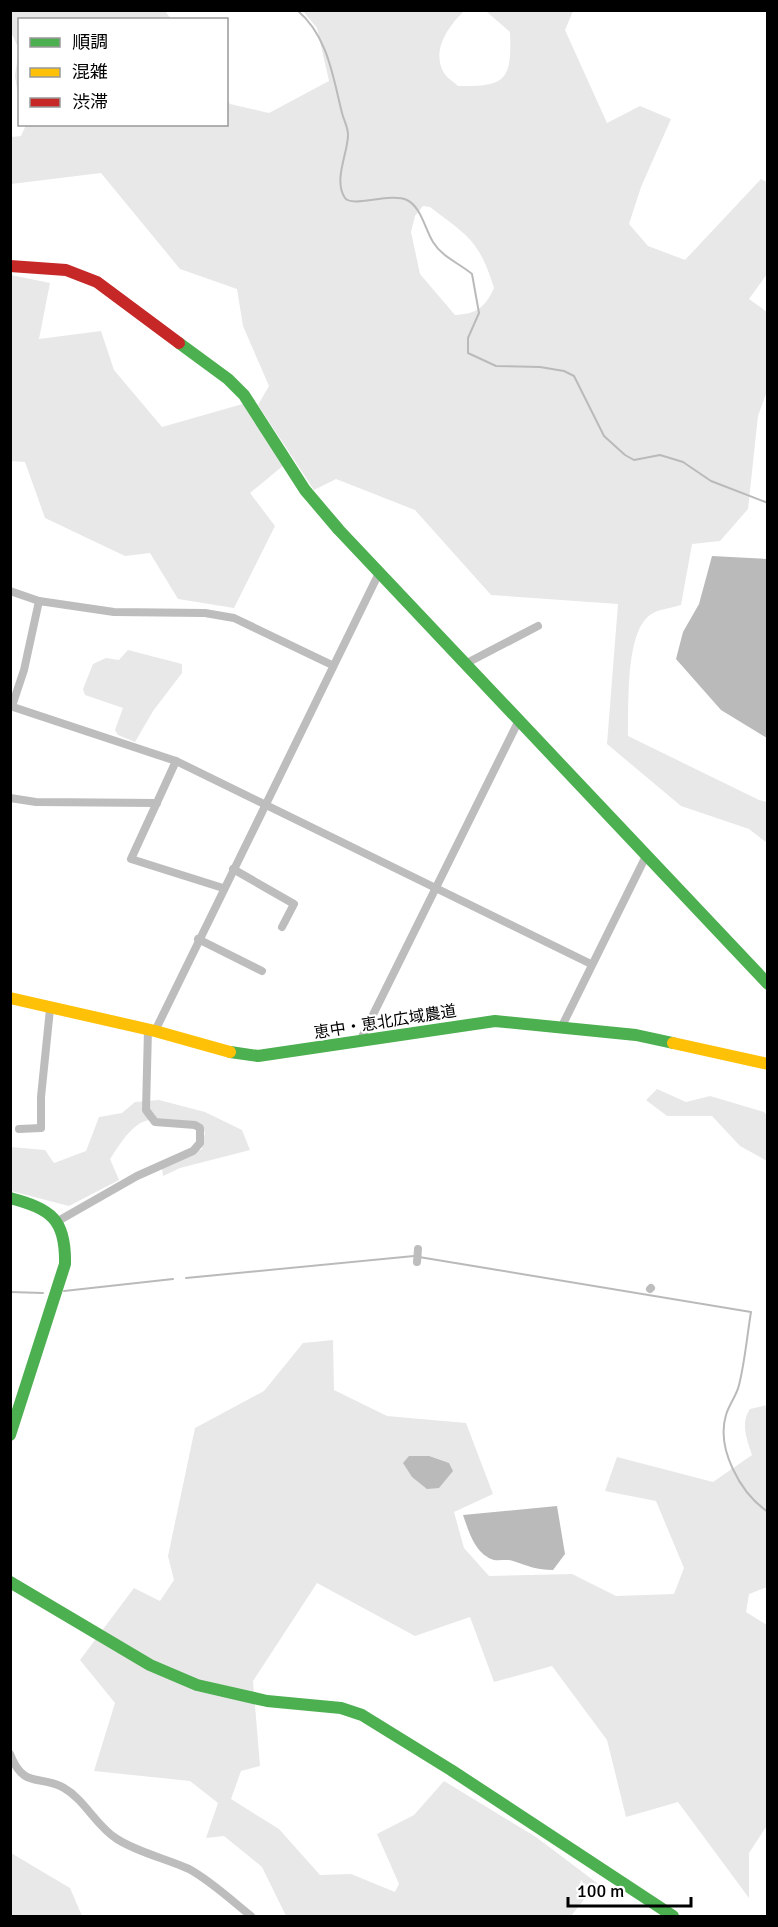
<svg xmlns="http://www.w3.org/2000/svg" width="778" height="1927" font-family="Signika,'Noto Sans JP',sans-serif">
	<rect width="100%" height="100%" fill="#fff"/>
	<!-- green -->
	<g fill="#e8e8e8" fill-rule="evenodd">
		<polygon points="11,10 165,11 171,19 20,20 19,101 15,76 19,49 11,32"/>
		<path d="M303,11H573L565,30L607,123L640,106L671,119L641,187L629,224L648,246L685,260L761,179L767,182V274L749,299L767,312V391L758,416L748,509L720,541L692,544L681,605C672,608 658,609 650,615C625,633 629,706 628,736L759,800L767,802V843L749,829L681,806L607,744L618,604L491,595L415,510L336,479L314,490L258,405L269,386L243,326L237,289L180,269L101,173L11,184V137L21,136L26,125L226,124L227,99L230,104L269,113L329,81L317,28ZM463,12H487L510,32C512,80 506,87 458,86C454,82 446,77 444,73C431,51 448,27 463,12ZM423,206L430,207C468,236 479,240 494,288C485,308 476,314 455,315L420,274L411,232L415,216Z"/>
		<polygon points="11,275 50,283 39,339 101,331 114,370 162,427 246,403 284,465 250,493 275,526 234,608 178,599 150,553 125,556 45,518 25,462 11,461"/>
		<polygon points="128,650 182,664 182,673 153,711 135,742 118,735 115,730 123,708 85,695 83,689 93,664 106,658 119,660"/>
		<polygon points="657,1089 686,1102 710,1096 764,1112 767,1116 767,1161 740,1146 712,1116 667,1116 646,1100"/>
		<path d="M159,1100L205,1112L242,1130L250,1150L180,1168L163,1176L162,1168L202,1149L205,1132L197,1123C145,1115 139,1114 110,1159L119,1180L69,1206L11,1191L10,1147L45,1150L54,1163L86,1151L99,1117L122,1113L135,1102Z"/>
		<path d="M333,1340L334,1390L387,1416L466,1423L493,1494L454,1512L464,1548L489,1576L572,1574L616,1596L674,1594L684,1568L656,1501L605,1491L617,1457L713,1482L752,1455C747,1440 740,1423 750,1409L767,1405V1587L749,1594L746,1612L767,1625L768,1824L749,1853V1898L678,1802L626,1817L607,1740L552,1666L494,1682L470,1617L415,1636L317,1583L253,1681L260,1766L241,1771L231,1799L279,1829L320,1875L351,1874L395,1892L399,1884L377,1834L414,1815L444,1781L536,1837L597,1883L571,1916H286L262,1867L224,1836L206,1838L218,1803L190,1781L94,1771L115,1703L80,1660L134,1588L160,1601L174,1580L168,1556L195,1428L264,1391L303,1343Z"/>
		<polygon points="11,1853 70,1888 82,1916 11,1916"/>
	</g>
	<!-- water -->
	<g fill="#bababa">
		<polygon points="712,556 767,559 767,738 721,710 676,659 683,632 699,604"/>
		<polygon points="409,1456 429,1456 449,1463 453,1471 439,1488 427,1489 412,1477 403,1463"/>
		<path d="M557,1506L565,1554L553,1570C537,1570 528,1566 513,1561C507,1559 500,1561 494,1560C475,1554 469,1532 463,1515Z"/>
	</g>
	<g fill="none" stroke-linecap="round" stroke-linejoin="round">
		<!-- stream -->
		<g stroke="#bababa" stroke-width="2">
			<path d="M297,10C328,36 333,77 342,113C344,121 348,127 348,135C348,153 333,180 345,198C352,208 390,192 407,200C421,207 425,229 433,242C442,257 459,263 472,274L479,313L468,338V353L496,366L540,367L564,371L574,376L604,436L625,455L634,460L660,455L683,462L711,481L768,503"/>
			<path d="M419,1257L751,1312C747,1336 745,1361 739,1385C737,1395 729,1404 726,1415C716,1448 740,1493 768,1512"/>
			<polyline points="186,1278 414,1256"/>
			<polyline points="64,1291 173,1279"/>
			<polyline points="10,1292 43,1293"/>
		</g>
		<!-- street -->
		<g stroke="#bdbdbd" stroke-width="8">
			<polyline points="10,591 39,601"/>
			<polyline points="465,664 538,626"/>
			<polyline points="10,706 176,761 591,964"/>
			<polyline points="12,706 24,670 39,601 114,612 205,613 234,618 332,665"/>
			<polyline points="176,761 131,859 223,888"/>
			<polyline points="10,798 36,802 157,803"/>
			<polyline points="233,869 294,904 282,927"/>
			<polyline points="198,939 262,971"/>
			<polyline points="562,1026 646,856"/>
			<polyline points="155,1031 380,571"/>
			<polyline points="360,1041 519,720"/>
			<polyline points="19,1129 41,1128 41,1097 50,1009"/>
			<polyline points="58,1221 137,1176 193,1151 200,1143 200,1128 195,1125 155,1122 146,1110 148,1029"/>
			<polyline points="417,1262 418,1249"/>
			<polyline points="650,1289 651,1288"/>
			<path d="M10,1754C24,1790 40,1774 64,1788C85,1800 96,1826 117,1839C139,1853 165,1858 189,1869C211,1881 231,1900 251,1916"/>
		</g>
		<!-- fast -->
		<g stroke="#4caf50" stroke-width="12">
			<polyline points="179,343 228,379 244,395 305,490 339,530 768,984"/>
			<polyline points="230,1052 258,1056 495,1021 636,1035 673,1043"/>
			<path d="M10,1198C51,1209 66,1219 65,1264L10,1435"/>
			<polyline points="10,1582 150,1665 197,1685 267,1701 341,1708 362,1715 451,1770 673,1916"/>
		</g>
		<!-- slow -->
		<g stroke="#ffc107" stroke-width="12">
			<polyline points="10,998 155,1031 230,1052"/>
			<polyline points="673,1043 768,1064"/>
		</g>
		<!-- jam -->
		<polyline stroke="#c62828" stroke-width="12" points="10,266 66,270 97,282 179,343"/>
	</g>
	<g text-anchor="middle" stroke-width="4.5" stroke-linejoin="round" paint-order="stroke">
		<!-- street labels -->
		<g font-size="16" fill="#000" stroke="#fff">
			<text transform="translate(385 1021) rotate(-9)" y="6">恵中・恵北広域農道</text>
		</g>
	</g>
	<!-- border -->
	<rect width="778" height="1927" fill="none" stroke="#000000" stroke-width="24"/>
	<!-- legend -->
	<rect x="18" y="18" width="210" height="108" fill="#ffffff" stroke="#999999" stroke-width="1.5"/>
	<rect x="30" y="38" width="30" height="9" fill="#4caf50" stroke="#999999" stroke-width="1.5"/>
	<text x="72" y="48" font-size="18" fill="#000000">順調</text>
	<rect x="30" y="68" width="30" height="9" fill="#ffc107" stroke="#999999" stroke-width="1.5"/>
	<text x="72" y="78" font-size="18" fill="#000000">混雑</text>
	<rect x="30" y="98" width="30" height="9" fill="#c62828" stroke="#999999" stroke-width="1.5"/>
	<text x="72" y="108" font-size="18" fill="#000000">渋滞</text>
	<!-- scale -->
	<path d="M568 1897v9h123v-9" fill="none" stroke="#000000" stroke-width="3"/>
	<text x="577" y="1897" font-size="18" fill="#000000" stroke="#ffffff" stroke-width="4.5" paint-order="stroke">100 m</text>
</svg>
